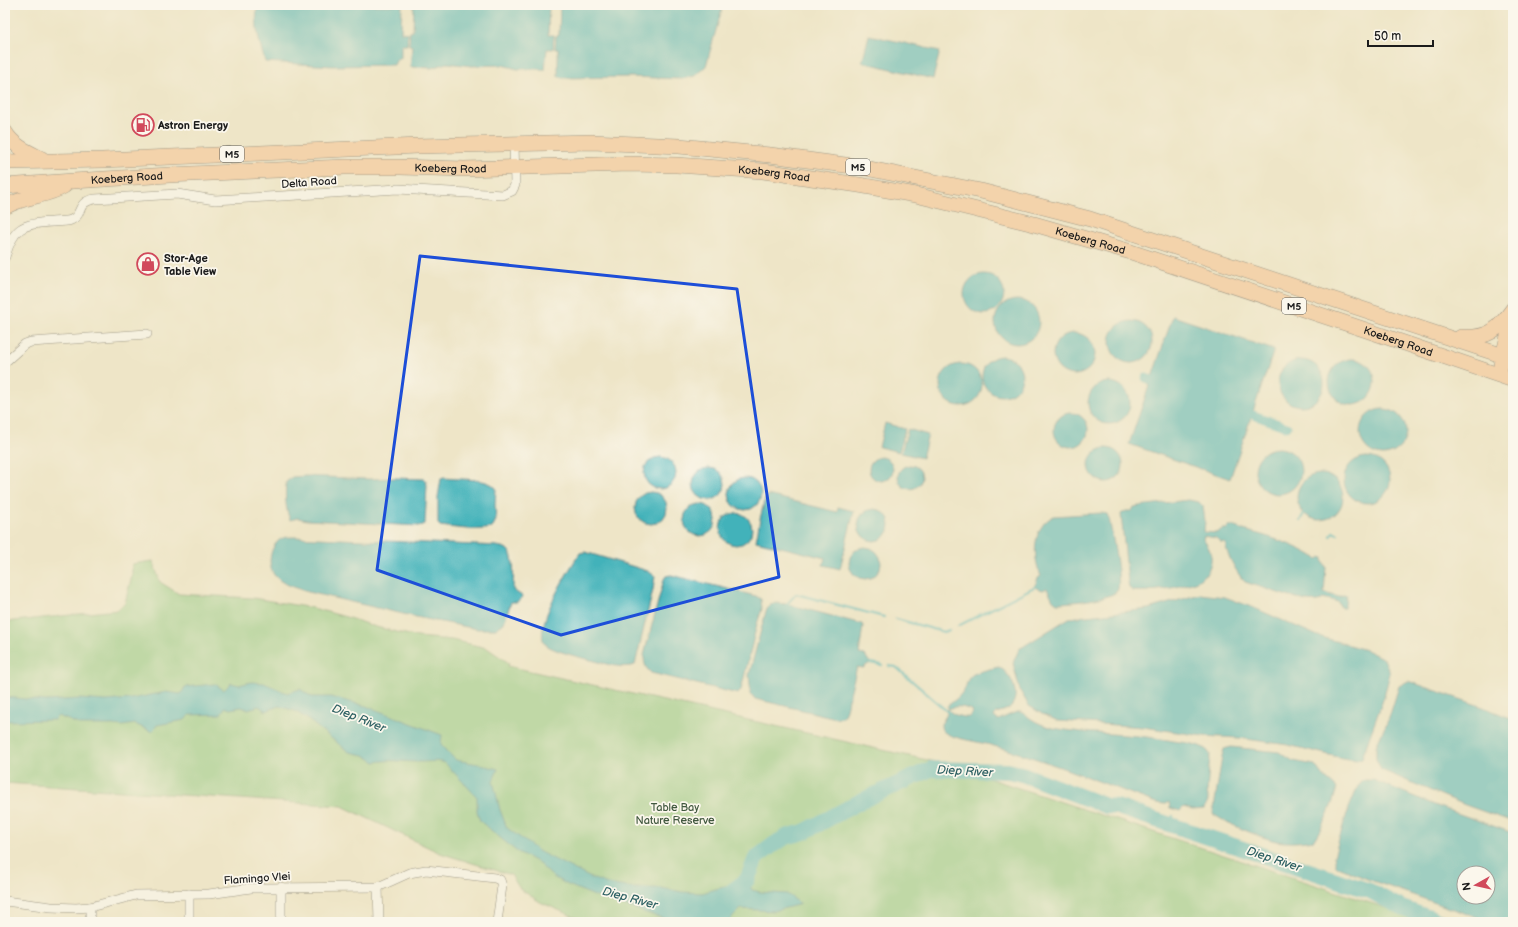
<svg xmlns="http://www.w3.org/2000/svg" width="1518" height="927" font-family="'Balsamiq Sans',sans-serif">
	<rect width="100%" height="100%" fill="#fbf7ec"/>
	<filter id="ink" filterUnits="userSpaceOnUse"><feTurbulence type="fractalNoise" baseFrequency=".025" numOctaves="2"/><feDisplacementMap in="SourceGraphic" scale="8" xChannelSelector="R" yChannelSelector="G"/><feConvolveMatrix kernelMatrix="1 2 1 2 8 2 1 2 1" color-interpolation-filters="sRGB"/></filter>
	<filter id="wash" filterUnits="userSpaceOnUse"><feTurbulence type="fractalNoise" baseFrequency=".012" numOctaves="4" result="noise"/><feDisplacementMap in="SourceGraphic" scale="16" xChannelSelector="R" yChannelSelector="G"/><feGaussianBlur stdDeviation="0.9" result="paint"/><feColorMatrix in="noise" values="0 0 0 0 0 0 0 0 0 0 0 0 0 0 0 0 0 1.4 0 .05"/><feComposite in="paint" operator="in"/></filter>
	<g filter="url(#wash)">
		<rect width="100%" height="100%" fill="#eee5c7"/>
		<!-- green -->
		<polygon fill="#87c77f" stroke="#52724e" points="153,561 160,582 179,594 253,598 313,608 346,617 376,627 418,637 452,640 487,648 509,663 508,666 945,764 1429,922 590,922 577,918 540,902 520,889 511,875 440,853 342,806 5,783 5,622 117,610 125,603 132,575 132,564"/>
		<!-- water -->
		<g fill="#42b2ba" stroke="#2f676b" fill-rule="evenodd">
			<path d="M258,5H402L401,32L408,33L407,45H401V58L397,59L394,65L333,66L265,62C260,44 253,23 258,5Z"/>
			<polygon points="414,5 549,5 548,35 554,35 553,49 547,49 545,70 537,69 517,69 502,65 472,66 447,63 432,68 410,67 412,46 409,45 410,32 413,31"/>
			<polygon points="560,5 723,5 706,66 695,76 682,79 631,77 562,78 558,76 558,49 555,49 556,36 559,35"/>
			<polygon points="869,35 940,51 933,79 862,62"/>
			<circle cx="984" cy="294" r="20"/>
			<circle cx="1017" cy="322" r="22"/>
			<polygon points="1173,316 1274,350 1230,479 1129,444"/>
			<circle cx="1131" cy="342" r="21"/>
			<circle cx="1074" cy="354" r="21"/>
			<circle cx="1002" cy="376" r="20"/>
			<circle cx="1352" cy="382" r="23"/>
			<circle cx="1301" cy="383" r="23"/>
			<circle cx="961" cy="385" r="21"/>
			<circle cx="1109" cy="403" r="21"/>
			<circle cx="1383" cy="432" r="23"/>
			<circle cx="1071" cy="430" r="17"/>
			<polygon points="885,423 905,429 899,452 879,447"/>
			<polygon points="908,429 928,435 922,458 901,453"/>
			<circle cx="1106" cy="465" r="17"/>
			<circle cx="1278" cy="471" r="23"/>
			<circle cx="881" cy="469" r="12"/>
			<circle cx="660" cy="473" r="16"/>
			<circle cx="1367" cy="480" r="23"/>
			<circle cx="910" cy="477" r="12"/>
			<circle cx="709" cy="484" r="16"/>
			<circle cx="1320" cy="497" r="23"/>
			<path d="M305,476L369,479L394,478L423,479L426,481L427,485L425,522V524L420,526L307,520L298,518L290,520C285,507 285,496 286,482L292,477Z"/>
			<path d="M444,478C458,480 487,477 496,488L495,505L496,520L492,528C476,531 457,528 440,526L438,524V497L441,479Z"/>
			<circle cx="745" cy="494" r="16"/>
			<circle cx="651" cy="508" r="16"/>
			<polygon points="768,495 837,512 838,507 854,511 840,569 823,565 825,558 756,541 760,519 765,499 767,499"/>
			<path d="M1188,500L1199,502L1203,506L1205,521L1204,532L1217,533L1222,529H1227L1228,526C1233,525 1237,528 1243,530C1268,536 1294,544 1316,558L1317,560L1320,557L1323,558V561L1326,567L1324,593L1339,597L1344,595H1347L1344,608H1341L1338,602L1323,598L1322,600C1311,603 1303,601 1294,597H1290L1245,582C1239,577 1224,551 1226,543L1220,542L1216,538L1204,536L1203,539C1214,553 1213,562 1206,575H1204C1202,577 1200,580 1197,581C1183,587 1148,593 1133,591L1129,588L1128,582L1121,514L1126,511H1132L1134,507L1139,506Z"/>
			<circle cx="700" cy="520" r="16"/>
			<circle cx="874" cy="525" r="16"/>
			<path d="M1101,513L1107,514L1109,518C1111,530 1123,583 1117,591C1112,599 1067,603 1057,603L1053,600L1047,588L1043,590L1036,588L1035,585L1038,578L1041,576C1032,557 1032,526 1054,516Z"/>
			<circle cx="736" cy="529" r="16"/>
			<path d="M295,537L497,546C500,547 504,547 507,549C516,555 513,580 513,590L522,596L521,599L517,602H511L504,623L496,629H477L416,617L308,592C298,588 282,585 275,576C266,566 270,543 283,538C286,537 291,537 295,537Z"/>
			<circle cx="865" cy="563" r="16"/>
			<path d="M585,552L648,571L655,576L653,590L635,665C620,670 602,662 586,659C576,656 554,651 546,645C530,631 571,566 580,553Z"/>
			<path d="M671,575L740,592L756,596L761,599L762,609L757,624L741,690L738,694L651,673C645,668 644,663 644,655L664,579L666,576Z"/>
			<polygon points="1200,594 1225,597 1252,607 1318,636 1366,650 1384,659 1390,673 1384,697 1362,758 1357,760 1342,758 1288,745 1239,738 1203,736 1143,727 1058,721 1042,714 1029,706 1020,691 1013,663 1019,649 1069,618 1148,609"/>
			<polygon points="774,603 787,604 862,624 863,626 859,654 865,655 870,663 863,668 857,667 845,713 842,717 836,718 755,699 751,694 749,675 766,611 769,606"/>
			<path d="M999,667C1012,674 1023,698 1008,709C1004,711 999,712 996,713L994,717L998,720C1004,718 1016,711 1020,712C1024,712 1027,716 1030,718C1037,723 1045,726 1053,728C1091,735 1130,733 1168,740C1181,743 1203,742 1210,754L1207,792C1209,799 1208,803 1204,809L1192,810L1184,807L1180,811L1170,808L1169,802L1165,804L1156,803C1102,783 1049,761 994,746C982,742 952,739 944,732C941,730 941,726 941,724L947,714L946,711L948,709C952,715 963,718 970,717L972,714L971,710C964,707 956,705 949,709L947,706C954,701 962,695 966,686C967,682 968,678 972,675C976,672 993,668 999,667Z"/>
			<polygon points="1408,681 1483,707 1513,719 1513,822 1465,805 1381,770 1376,759 1376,746 1389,718 1399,686"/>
			<path d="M251,682L264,683L287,693L300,689L312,697H331L366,706L442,735L441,744L446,751L456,760L478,764L498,769L493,781L500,810L507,828L540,852L591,878L608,884L633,888H661L683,892L702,893L747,880L752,890L760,892L787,894L801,904L774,911L741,909L728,922H674L597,897L568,885L553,877L537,862L516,851L480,821L477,811V797L445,763C437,760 429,762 420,762C404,762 391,759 375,762L364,755L349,752L307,719L295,711L279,706L266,711L259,706L248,709L241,707L230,709L225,707L221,714L189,715L185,720L157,725L152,732L135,724L122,726L113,725H81L58,716L54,720L5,721V697L46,701L79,699L106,701L131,699L166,692L181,694L185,687L215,684L224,690L231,683L239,685Z"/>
			<path d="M1231,747L1279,752L1293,761L1315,765L1322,775L1337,788C1332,807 1324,824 1314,840C1302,842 1288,843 1276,841C1262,838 1225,823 1213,814L1222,757L1224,749Z"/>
			<path d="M1364,780H1374L1437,806L1513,833V922H1490L1367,879L1336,866L1334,856L1347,813L1358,786ZM1464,873H1488V897H1464Z"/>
		</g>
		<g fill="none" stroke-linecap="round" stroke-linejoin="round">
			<!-- stream -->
			<g stroke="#42b2ba" stroke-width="2.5">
				<polyline points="1300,521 1304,513"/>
				<polyline points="1331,536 1333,532 1338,534"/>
				<polyline points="787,604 796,594 884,617"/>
				<polyline points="896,619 944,632 949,630"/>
				<polyline points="958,626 1036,586"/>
				<polyline points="870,663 882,665"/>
				<polyline points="889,666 896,667 949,713"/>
				<polyline points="1172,825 1173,816"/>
			</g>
			<!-- canal -->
			<g stroke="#42b2ba" stroke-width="9">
				<polyline points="1146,378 1162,384"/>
				<polyline points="1242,411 1287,427"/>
			</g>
			<!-- river -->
			<polyline stroke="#42b2ba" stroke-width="16" points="731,892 747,880 756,858 773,845 786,837 804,832 861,801 931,769 1008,771 1022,774 1106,806 1117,807 1370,891 1402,908 1441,922"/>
		</g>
	</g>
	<g filter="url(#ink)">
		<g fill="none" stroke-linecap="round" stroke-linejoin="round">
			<!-- street casing -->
			<g stroke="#3c3a36" stroke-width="10">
				<g id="street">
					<path d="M5,257C13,228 23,223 52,222C58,221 66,222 71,220C84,215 75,202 95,199L177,194L215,200L398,189L503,195L512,191L515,185L514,143"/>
					<polyline points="5,362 25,344 31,342 147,334"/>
					<polyline points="378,887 379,922"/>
					<polyline points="189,894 189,922"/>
					<polyline points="5,901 51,907 76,908 90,907 136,895 209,894 251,888 266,888 378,887 409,873 426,870 495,878 500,880 502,886 497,922"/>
					<polyline points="90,922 90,907"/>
					<polyline points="281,922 281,887"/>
				</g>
			</g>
			<!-- primary casing -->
			<g stroke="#3c3a36" stroke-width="16">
				<g id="primary">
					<path d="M5,132C13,146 28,152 42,159"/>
					<polyline points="5,162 103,160 418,146 592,142 679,146 770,155 860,167 981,191 1090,219 1513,359"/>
					<path id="s1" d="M5,186L73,181L169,175L344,167H400L464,169L629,164L677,165L763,171L859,185L916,195L1034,224L1131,252L1366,330L1513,380"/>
					<path d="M5,207C23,196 46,197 64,186"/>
					<path d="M1461,337C1488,339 1498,330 1513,309"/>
					<polyline points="1501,365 1513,315"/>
				</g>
			</g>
			<!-- street -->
			<use href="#street" stroke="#fff" stroke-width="9"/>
			<!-- primary -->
			<use href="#primary" stroke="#f9bc8a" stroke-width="15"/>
		</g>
	</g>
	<!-- marked area -->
	<path d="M0 0H1518V927H0ZM420,256L737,289L779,577L561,635L377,570Z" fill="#eee5c7" fill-opacity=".55" fill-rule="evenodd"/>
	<path fill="none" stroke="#1d4ed8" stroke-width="3" stroke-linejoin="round" d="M420,256L737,289L779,577L561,635L377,570Z"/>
	<!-- icons -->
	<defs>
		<g id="fuel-ring" transform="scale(1.15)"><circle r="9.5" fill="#fbf7ec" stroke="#d1495b" stroke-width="1.5"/><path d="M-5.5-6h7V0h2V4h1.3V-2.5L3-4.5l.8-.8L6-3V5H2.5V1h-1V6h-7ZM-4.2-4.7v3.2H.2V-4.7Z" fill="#d1495b"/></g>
		<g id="shop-ring" transform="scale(1.15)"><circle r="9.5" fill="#fbf7ec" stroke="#d1495b" stroke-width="1.5"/><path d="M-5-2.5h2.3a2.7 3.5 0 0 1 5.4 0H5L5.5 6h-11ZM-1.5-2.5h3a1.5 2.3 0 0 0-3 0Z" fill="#d1495b"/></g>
	</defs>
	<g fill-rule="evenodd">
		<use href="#fuel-ring" x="143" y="125"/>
		<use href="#shop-ring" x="148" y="264"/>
	</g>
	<g text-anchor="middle" stroke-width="3.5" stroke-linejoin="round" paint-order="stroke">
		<!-- shield labels -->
		<g fill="#fbf7ec" stroke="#5f5e5a" stroke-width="1">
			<rect x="220" y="146" width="24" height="16" rx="3"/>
			<rect x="846" y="159" width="24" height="16" rx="3"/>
			<rect x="1282" y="298" width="24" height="16" rx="3"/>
		</g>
		<g font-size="10" font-weight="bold" fill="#1c1c1c">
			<text x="232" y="158">M5</text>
			<text x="858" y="171">M5</text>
			<text x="1294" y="310">M5</text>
		</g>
		<!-- poi labels -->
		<g font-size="11" font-weight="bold" fill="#1c1c1c" stroke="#fbf7ec" text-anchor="start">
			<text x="158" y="129">Astron Energy</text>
			<text x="164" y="262">Stor-Age<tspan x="164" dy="13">Table View</tspan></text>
		</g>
		<!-- street labels -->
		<g font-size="11" fill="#1c1c1c" stroke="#fbf7ec">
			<text dy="4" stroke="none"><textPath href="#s1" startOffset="446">Koeberg Road</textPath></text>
			<text dy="4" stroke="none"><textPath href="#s1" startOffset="770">Koeberg Road</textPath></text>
			<text dy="4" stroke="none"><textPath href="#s1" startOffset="122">Koeberg Road</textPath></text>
			<text transform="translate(309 182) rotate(-4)" y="4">Delta Road</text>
			<text dy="4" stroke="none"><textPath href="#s1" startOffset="1094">Koeberg Road</textPath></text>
			<text dy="4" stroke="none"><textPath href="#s1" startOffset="1418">Koeberg Road</textPath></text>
			<text transform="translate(257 878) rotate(-4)" y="4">Flamingo Vlei</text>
		</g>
		<!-- park labels -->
		<g font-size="11" fill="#41583f" stroke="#fbf7ec">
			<text x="675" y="811">Table Bay<tspan x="675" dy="13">Nature Reserve</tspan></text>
		</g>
		<!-- water labels -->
		<g font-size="12" font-style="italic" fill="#2d6063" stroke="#fbf7ec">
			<text transform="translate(359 718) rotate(22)" y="4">Diep River</text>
			<text transform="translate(965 771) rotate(3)" y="4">Diep River</text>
			<text transform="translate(1274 859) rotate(18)" y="4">Diep River</text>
			<text transform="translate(630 898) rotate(15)" y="4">Diep River</text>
		</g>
	</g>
	<!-- margin -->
	<rect width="1518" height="927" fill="none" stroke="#fbf7ec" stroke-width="20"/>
	<!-- north arrow -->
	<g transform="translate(1476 885) rotate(262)"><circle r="19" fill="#fbf7ec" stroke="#a29f99"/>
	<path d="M0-3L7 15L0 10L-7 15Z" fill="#d1495b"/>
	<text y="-6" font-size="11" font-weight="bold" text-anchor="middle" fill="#1c1c1c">N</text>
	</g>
	<!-- scale -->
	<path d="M1368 40v6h65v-6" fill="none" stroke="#1c1c1c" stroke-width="2"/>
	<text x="1374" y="40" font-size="12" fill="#1c1c1c" stroke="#fbf7ec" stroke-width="3" paint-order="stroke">50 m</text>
</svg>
